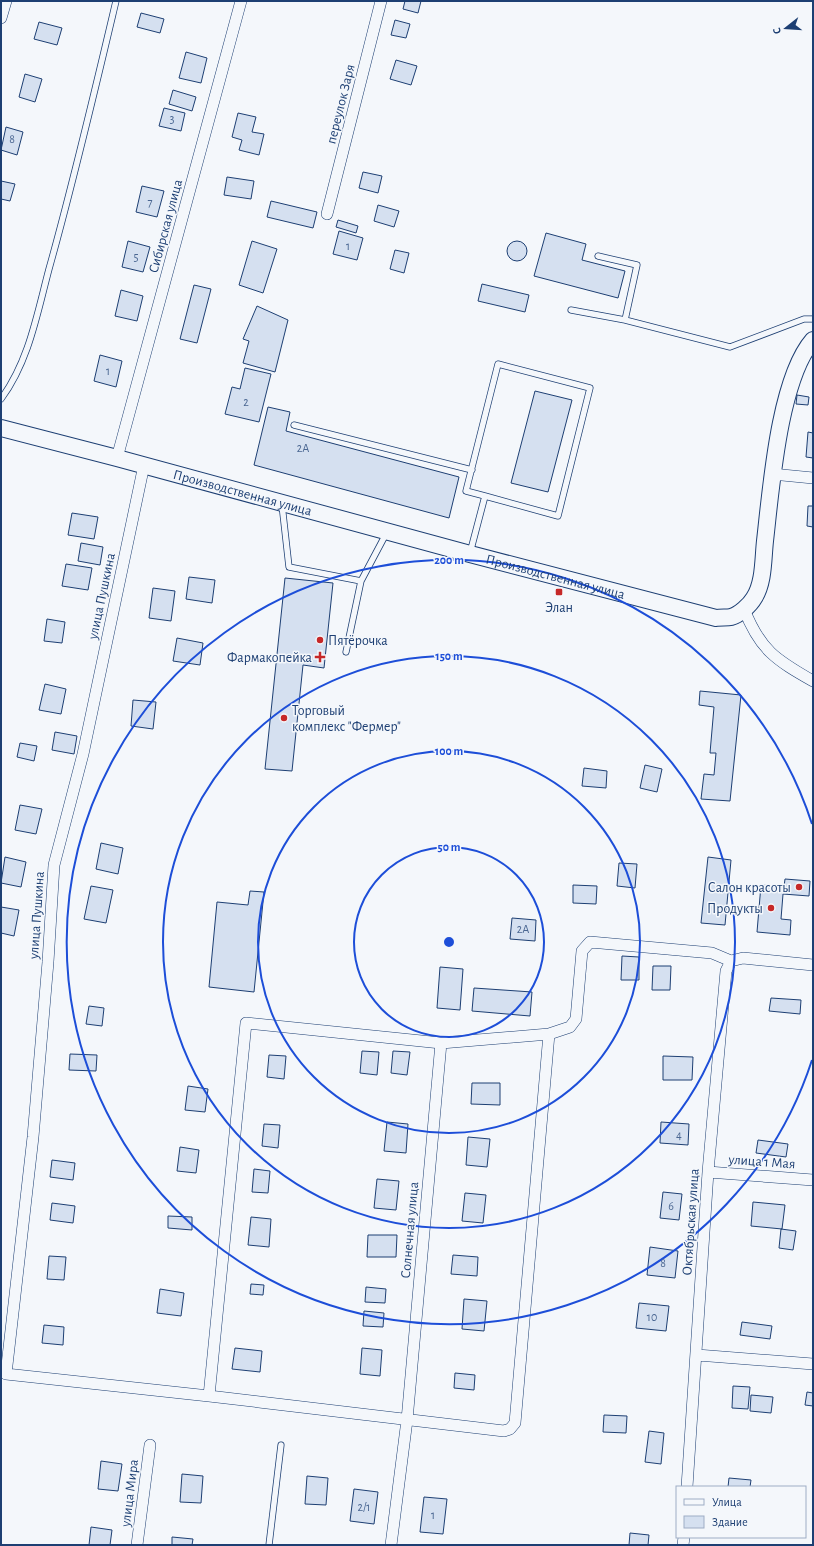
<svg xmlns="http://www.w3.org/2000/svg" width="814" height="1546" font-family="'Alegreya Sans',sans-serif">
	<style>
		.building { fill: #d5e0f0; stroke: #1d3f73 }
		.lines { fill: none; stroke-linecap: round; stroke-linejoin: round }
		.lane-casing { stroke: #1d3f73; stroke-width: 7 }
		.street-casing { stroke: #1d3f73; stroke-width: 12 }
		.secondary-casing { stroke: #1d3f73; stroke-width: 18 }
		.lane { stroke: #f4f7fb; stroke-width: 5.5 }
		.street { stroke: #f4f7fb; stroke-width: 11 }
		.secondary { stroke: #f4f7fb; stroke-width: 16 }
		.ring { fill: none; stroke: #1d4ed8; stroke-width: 2 }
		.poi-dot { fill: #c62828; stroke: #f4f7fb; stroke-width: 1.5 }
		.labels { text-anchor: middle; stroke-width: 3; stroke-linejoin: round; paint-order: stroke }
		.number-label { font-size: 12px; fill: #4b6792 }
		.street-label { font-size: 14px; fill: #1d3f73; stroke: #f4f7fb }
		.poi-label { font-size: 14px; fill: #1d3f73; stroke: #f4f7fb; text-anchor: end }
		.centre { fill: #1d4ed8; stroke: #f4f7fb; stroke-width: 2 }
		.ring-label { font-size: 12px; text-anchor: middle; font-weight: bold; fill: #1d4ed8; stroke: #f4f7fb; stroke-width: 3; stroke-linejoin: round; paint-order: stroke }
	</style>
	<rect width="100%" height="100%" fill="#f4f7fb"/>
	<!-- building -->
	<path class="building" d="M405 1H421L418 13 403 9Z
		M141 13 164 19 160 33 137 27Z
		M395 20 410 24 406 38 391 35Z
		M39 22 62 28 57 45 34 39Z
		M186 52 207 58 201 83 179 78Z
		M396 60 417 66 411 85 390 79Z
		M25 74 42 79 35 102 19 97Z
		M173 90 196 97 192 111 169 104Z
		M164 108 185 113 181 131 159 126Z
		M238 113 256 117 252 132 264 134 259 155 239 150 242 140 232 137Z
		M6 127 23 132 17 155 1 150Z
		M363 172 382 176 378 193 359 188Z
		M227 177 254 181 251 199 224 195Z
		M1 181 15 184 10 201 1 199Z
		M142 186 164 191 157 217 136 212Z
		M271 201 317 212 313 228 267 217Z
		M378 205 399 211 394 227 374 221Z
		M338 220 358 226 356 233 336 227Z
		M339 231 363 238 357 260 333 254Z
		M546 233 586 244 582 260 625 271 618 298 534 276Z
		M128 241 150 247 143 272 122 267Z
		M252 241 277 249 263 293 239 285Z
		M507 251a10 10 0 1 1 20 0a10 10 0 1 1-20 0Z
		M395 250 409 253 404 273 390 269Z
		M482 284 529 295 525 312 478 301Z
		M194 285 211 289 197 343 180 339Z
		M121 290 143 296 137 321 115 316Z
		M257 306 288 320 275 372 243 363 249 341 243 339Z
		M100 355 122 361 116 387 94 381Z
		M245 368 271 374 259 422 225 414 232 387 240 389Z
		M535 391 572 400 548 492 511 483Z
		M797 395 809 397 808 405 796 404Z
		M268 407 290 412 286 431 459 477 449 518 254 465Z
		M808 432 813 433V458L806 457Z
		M808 506H813V527L807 526Z
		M72 513 98 517 94 539 68 535Z
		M81 543 103 547 100 565 78 561Z
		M66 564 92 568 88 590 62 586Z
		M189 577 215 580 212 603 186 599Z
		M285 578 333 583 324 668 303 665 292 771 265 769Z
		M153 588 175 591 171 621 149 618Z
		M47 619 65 622 62 643 44 641Z
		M177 638 203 643 200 665 173 661Z
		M45 684 66 689 61 714 39 710Z
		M700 691 741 695 730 801 701 799 704 774 714 775 716 753H710L714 707 699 705Z
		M133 700 156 702 153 729 131 726Z
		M55 732 77 736 74 754 52 750Z
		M20 743 37 746 34 761 17 757Z
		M645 765 662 769 657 792 640 788Z
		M584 768 607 771 606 788 582 786Z
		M20 805 42 809 36 834 15 830Z
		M101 843 123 848 118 874 96 869Z
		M5 857 26 862 21 887 1 883Z
		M708 857 731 860 725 925 701 923Z
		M619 863 637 864 635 888 617 886Z
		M785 879 810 881 809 896 783 894 781 919 791 920 790 935 757 932 761 885 784 887Z
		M573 885 597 886 596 904 573 903Z
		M91 886 113 890 106 923 84 919Z
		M250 891 264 892 254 992 209 987 217 902 248 905Z
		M1 907 19 910 14 936 1 933Z
		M512 918 536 920 535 941 510 939Z
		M622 956 639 957V980H621Z
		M653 966H671L670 990H652Z
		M440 967 463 969 460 1010 437 1008Z
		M474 988 532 992 530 1016 472 1011Z
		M771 998 801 1000 800 1014 769 1011Z
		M89 1006 104 1008 102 1026 86 1024Z
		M362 1051 379 1052 377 1075 360 1073Z
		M393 1051 410 1052 407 1075 391 1073Z
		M70 1054 97 1055 96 1071 69 1070Z
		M269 1055 286 1056 284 1079 267 1077Z
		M663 1056 693 1057 692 1080H663Z
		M472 1083H500V1105L471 1104Z
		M188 1086 208 1089 205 1112 185 1110Z
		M387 1122 408 1124 406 1153 384 1151Z
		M661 1122 689 1124 688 1145 660 1143Z
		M264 1124 280 1125 278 1148 262 1146Z
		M468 1137 490 1139 487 1167 466 1165Z
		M758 1140 788 1144 786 1157 756 1153Z
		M180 1147 199 1150 196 1173 177 1171Z
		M52 1160 75 1163 73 1180 50 1177Z
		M254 1169 270 1171 268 1193 252 1192Z
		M377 1179 399 1181 396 1210 374 1208Z
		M663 1192 682 1194 679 1220 660 1218Z
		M465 1193 486 1195 483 1223 462 1221Z
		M753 1202 785 1205 782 1229 751 1226Z
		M52 1203 75 1206 73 1223 50 1220Z
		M168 1216 192 1217V1230L168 1228Z
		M251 1217 271 1219 269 1247 248 1245Z
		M781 1229 796 1231 793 1250 779 1248Z
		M368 1235H397L396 1257H367Z
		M650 1247 678 1251 675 1278 647 1275Z
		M453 1255 478 1257 477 1276 451 1274Z
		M49 1256 66 1257 64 1280 47 1279Z
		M251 1284 264 1285 263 1295 250 1294Z
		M366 1287 386 1289 385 1303 365 1302Z
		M160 1289 184 1293 181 1316 157 1313Z
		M464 1299 487 1301 484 1331 462 1329Z
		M639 1303 669 1306 666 1331 636 1328Z
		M364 1311 384 1313 383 1327 363 1326Z
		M742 1322 772 1326 770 1339 740 1335Z
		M44 1325 64 1327 63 1345 42 1343Z
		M235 1348 262 1351 260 1372 232 1369Z
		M362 1348 382 1350 380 1376 360 1374Z
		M455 1373 475 1375 474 1390 454 1388Z
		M733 1386 750 1387 748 1409 732 1408Z
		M807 1392 813 1393V1406L805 1405Z
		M751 1395 773 1397 771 1413 750 1411Z
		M604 1415 627 1416 626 1433 603 1432Z
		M649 1431 664 1433 661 1464 645 1462Z
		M101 1461 122 1464 118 1491 98 1489Z
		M182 1474 203 1476 201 1503 180 1502Z
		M307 1476 328 1478 326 1505 305 1504Z
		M729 1478 751 1480 750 1487H728Z
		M354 1489 378 1492 374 1524 350 1521Z
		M424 1497 447 1499 443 1534 420 1532Z
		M91 1527 112 1530 110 1545H89Z
		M630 1533 649 1535 648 1545H629Z
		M172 1537 193 1539 192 1545H172Z"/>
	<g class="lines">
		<defs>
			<path id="lane" d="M598 256 637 265 625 320
				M571 310 625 320 730 347 804 319H813
				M1 399C29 361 37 314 49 269 74 180 95 90 116 1
				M294 425 472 470
				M282 505 289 567 361 581
				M470 553 485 496 466 491 498 364 590 388 558 516 485 496
				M346 652 361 581 387 532
				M269 1545 281 1445"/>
			<path id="street" d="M1 18 6 1
				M327 214 381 1
				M117 458 241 1
				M144 465 83 754 54 865 48 962 33 1137 6 1374 209 1396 504 1431 510 1429 515 1423 549 1034
				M772 474 813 478
				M744 609C760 650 776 660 813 681
				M731 961 743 958 813 965
				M708 1172 813 1180
				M697 1355 813 1364
				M209 1396 246 1023 441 1043 549 1034 570 1027 576 1019 582 951 590 942 712 953 731 961
				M687 1487 708 1172 726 971 731 961
				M137 1545 150 1445
				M391 1545 407 1420 441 1043
				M683 1545 684 1537"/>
			<g id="secondary">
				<path id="s1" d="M1 428 117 458 470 554 716 618C721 617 727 618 731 617 739 615 750 605 754 598 764 583 763 559 765 541 771 489 779 379 813 340"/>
			</g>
		</defs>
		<!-- lane casing -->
		<use href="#lane" class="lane-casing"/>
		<!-- street casing -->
		<use href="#street" class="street-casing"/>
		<!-- secondary casing -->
		<use href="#secondary" class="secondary-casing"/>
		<!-- lane -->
		<use href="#lane" class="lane"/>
		<!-- street -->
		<use href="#street" class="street"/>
		<!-- secondary -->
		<use href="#secondary" class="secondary"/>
	</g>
	<!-- distance rings -->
	<g class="ring">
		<circle cx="449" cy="942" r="95"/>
		<circle cx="449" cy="942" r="191"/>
		<circle cx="449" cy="942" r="286"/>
		<path d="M812 1060A382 382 0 1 1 812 824"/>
	</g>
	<!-- markers -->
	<g class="poi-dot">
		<rect x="555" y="588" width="8" height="8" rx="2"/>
		<circle cx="320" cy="640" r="4"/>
		<path d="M318 651h4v4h4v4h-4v4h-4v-4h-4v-4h4z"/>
		<circle cx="284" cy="718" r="4"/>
		<circle cx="799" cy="887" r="4"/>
		<circle cx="771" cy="908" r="4"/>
	</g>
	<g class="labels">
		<!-- number labels -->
		<g class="number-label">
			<text x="172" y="123">3</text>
			<text x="12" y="143">8</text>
			<text x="150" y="206">7</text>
			<text x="348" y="250">1</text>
			<text x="136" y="261">5</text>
			<text x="108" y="375">1</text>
			<text x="246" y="406">2</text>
			<text x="303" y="452">2А</text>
			<text x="523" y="933">2А</text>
			<text x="679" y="1139">4</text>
			<text x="671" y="1210">6</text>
			<text x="663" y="1267">8</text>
			<text x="652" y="1321">10</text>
			<text x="364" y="1511">2/1</text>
			<text x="433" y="1519">1</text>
		</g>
		<!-- street labels -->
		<g class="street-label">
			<text transform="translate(340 104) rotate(-76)" y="5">переулок Заря</text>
			<text transform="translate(165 226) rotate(-75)" y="5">Сибирская улица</text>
			<text dy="5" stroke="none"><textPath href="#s1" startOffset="250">Производственная улица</textPath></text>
			<text dy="5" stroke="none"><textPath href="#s1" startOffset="574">Производственная улица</textPath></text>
			<text transform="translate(101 596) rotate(-78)" y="5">улица Пушкина</text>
			<text transform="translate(36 915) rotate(-86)" y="5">улица Пушкина</text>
			<text transform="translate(762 1161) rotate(4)" y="5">улица 1 Мая</text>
			<text transform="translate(690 1222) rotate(-86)" y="5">Октябрьская улица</text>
			<text transform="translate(409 1230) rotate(-85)" y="5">Солнечная улица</text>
			<text transform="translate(129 1493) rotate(-83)" y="5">улица Мира</text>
		</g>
		<!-- poi labels -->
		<g class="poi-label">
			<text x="559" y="612" text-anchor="middle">Элан</text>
			<text x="328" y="645" text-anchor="start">Пятёрочка</text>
			<text x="312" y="662">Фармакопейка</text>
			<text x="292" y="715" text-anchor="start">Торговый<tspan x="292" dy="16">комплекс "Фермер"</tspan></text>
			<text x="791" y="892">Салон красоты</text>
			<text x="763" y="913">Продукты</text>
		</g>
	</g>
	<circle cx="449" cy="942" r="6" class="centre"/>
	<g class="ring-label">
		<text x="449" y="564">200 m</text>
		<text x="449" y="660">150 m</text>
		<text x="449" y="755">100 m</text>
		<text x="449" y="851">50 m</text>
	</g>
	<!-- border -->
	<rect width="814" height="1546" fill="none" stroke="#1d3f73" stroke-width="4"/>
	<!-- legend -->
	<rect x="676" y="1486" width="130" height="52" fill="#f4f7fb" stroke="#9eadc5"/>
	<rect x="684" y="1499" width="20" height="6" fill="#f4f7fb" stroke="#9eadc5"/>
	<text x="712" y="1506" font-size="12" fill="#1d3f73">Улица</text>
	<rect x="684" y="1516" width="20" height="12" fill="#d5e0f0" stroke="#9eadc5"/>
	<text x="712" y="1526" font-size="12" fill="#1d3f73">Здание</text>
	<!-- north arrow -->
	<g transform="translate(786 28) rotate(253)" stroke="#f4f7fb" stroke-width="3" paint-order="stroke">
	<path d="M0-3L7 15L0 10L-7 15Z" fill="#1d3f73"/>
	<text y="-6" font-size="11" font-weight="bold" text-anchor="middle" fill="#1d3f73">С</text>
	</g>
</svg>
